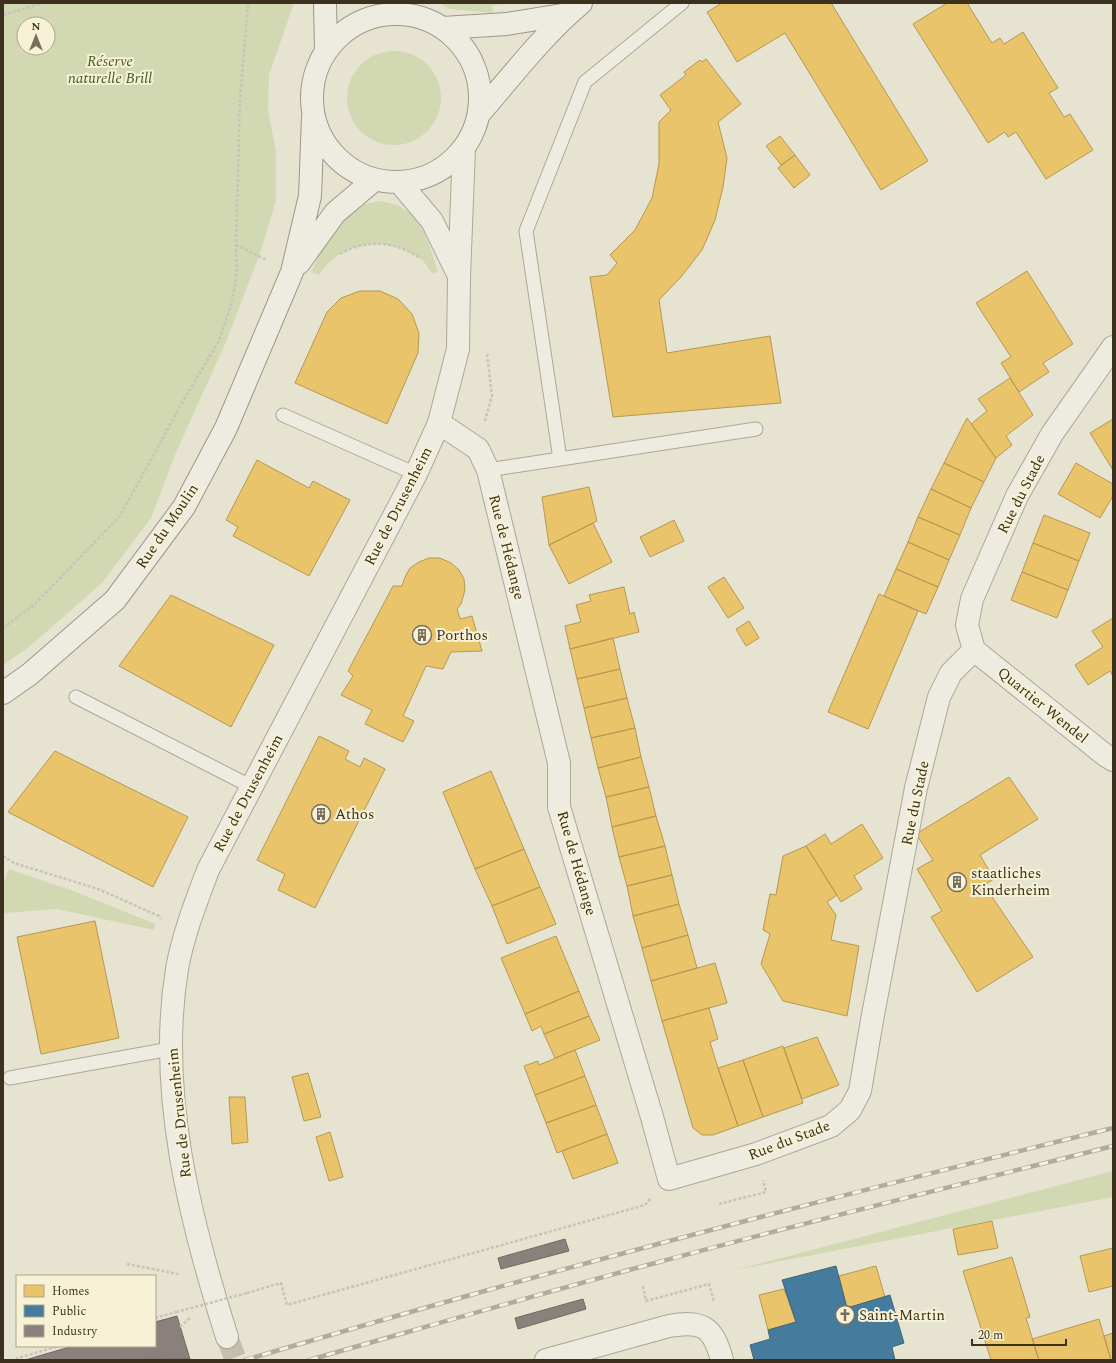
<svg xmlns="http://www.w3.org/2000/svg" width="1116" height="1363" font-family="Spectral,serif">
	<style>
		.green { fill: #d2d8b2; fill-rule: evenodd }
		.homes { fill: #e9c46a; stroke: #b59854 }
		.public { fill: #457b9d; stroke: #426577 }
		.industry { fill: #8a817c; stroke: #736960 }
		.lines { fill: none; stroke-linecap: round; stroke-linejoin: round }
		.tertiary-tunnel { stroke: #c4bfad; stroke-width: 22; stroke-dasharray: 22 11; stroke-linecap: butt }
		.service-casing { stroke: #aca798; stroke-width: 15 }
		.minor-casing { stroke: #aca798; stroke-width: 24 }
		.tertiary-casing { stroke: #aca798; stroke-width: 24 }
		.secondary-casing { stroke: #9c9788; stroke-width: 24 }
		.path { stroke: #c7c4b8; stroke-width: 2.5; stroke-dasharray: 3 2; stroke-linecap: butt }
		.service { stroke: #eeece1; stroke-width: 13 }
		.minor { stroke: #eeece1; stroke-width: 22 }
		.tertiary { stroke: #eeece1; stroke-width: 22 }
		.secondary { stroke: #eeece1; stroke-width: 22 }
		.rail-casing { stroke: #aeaba1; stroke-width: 4.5 }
		.rail { stroke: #f7f2d6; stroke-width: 3; stroke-dasharray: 9; stroke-linecap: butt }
		.path-bridge { stroke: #c7c4b8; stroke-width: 2.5; stroke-dasharray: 3 2; stroke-linecap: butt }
		.labels { text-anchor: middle; stroke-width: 4; stroke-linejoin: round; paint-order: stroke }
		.park-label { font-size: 15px; font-style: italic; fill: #455a25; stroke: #f7f2d6 }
		.street-label { font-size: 15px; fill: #3c311f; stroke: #f7f2d6 }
		.poi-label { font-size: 15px; fill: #3c311f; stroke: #f7f2d6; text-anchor: start }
	</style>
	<rect width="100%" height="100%" fill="#e6e3d0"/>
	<!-- green -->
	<path class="green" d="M3 3H294L269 75 268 110 276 152V201L259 256 225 344 174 457 151 518 102 583 29 647 3 665ZM24 24H48V48H24Z
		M439 3H503V4L492 5 493 13 450 9Z
		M347 98a47 47 0 1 1 94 0a47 47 0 1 1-94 0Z
		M380 201C389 203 397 204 404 209 425 222 431 251 438 272L432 273C429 269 426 264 423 261 397 238 356 238 331 261 326 265 322 270 319 275L311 272 329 235 351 210 365 204Z
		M9 869 76 892 155 924 154 930 57 909 3 913V884Z
		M1113 1171V1197L735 1270Z"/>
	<!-- homes -->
	<path class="homes" d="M722 3H831L928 161 881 190 785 33 737 62 707 12Z
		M947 3H967L992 43 1000 38 1004 44 1023 32 1058 88 1049 93 1064 117 1070 114 1093 150 1046 179 1016 132 1008 137 1005 132 988 143 913 24Z
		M706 59 741 104 718 122 727 158 723 187 715 220 702 250 681 277 659 300 667 353 770 336 781 403 613 417 590 277 607 275 617 263 610 255 635 230 652 198 659 164V122L671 110 660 95 686 75 684 72 700 60 702 62Z
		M780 136 795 155 781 165 766 146Z
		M795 155 810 175 794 188 778 168Z
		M1027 271 1073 344 1043 363 1049 372 1019 392 1001 363 1011 357 976 303Z
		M360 291H380L398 299 412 314 419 333 418 353 387 424 295 383 327 312 341 298Z
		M1010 378 1033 415 1006 436 1012 445 996 458 971 424 987 411 978 399Z
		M967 418 996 458 984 482 944 463Z
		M1113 419V470L1090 433Z
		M257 460 309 488 313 481 350 500 309 576 233 536 238 527 226 520Z
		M944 463 984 482 971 508 931 489Z
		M1076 463 1113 484V496L1100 518 1058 494Z
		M589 487 597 521 549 545 542 497Z
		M931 489 971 508 960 535 918 517Z
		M1044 515 1090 533 1079 561 1033 543Z
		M918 517 960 535 949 560 908 542Z
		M674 520 684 541 650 557 640 537Z
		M593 523 612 562 569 584 549 545Z
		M908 542 949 560 938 587 896 569Z
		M1033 543 1079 561 1068 590 1022 572Z
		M429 558H440L451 563 459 570 464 579 465 590 461 604 457 609 460 619 472 616 482 651 451 652 443 669 426 666 403 716 414 721 403 742 365 724 372 710 341 695 353 676 348 671 393 586H402L405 577 410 568 419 562Z
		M896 569 938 587 926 614 884 596Z
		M1022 572 1068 590 1057 618 1011 600Z
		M724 577 744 608 728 618 708 587Z
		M624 587 630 614 634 612 639 632 570 649 565 626 581 622 576 605 591 601 589 595Z
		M879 594 918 611 868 729 828 712Z
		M171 595 274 645 231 727 119 666Z
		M1113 618V676L1110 671 1088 685 1075 665 1103 647 1092 631Z
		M749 621 759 638 746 646 736 629Z
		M613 638 620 669 577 679 570 649Z
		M620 669 627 698 584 708 577 679Z
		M627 698 635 728 591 738 584 708Z
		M635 728 641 757 598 768 591 738Z
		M319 736 349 751 345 759 360 767 364 758 385 769 315 908 278 890 285 874 257 860Z
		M55 751 188 817 153 887 8 812Z
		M641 757 649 787 606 797 598 768Z
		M491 771 524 849 475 869 443 792Z
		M1009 777 1038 819 980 855 994 879 984 885 1033 957 977 992 931 917 942 911 917 869 933 860 916 834Z
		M649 787 656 816 612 827 606 797Z
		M656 816 665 846 619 857 612 827Z
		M862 824 883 858 854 876 862 889 841 902 806 846 825 834 831 844Z
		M665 846 672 875 627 886 619 857Z
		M806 846 837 895 827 902 836 915 831 940 859 946 847 1016 783 1001 761 964 770 934 763 930 770 894 776 895 783 856Z
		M524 849 540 887 492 906 475 869Z
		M672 875 679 904 633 916 627 886Z
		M540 887 556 924 507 944 492 906Z
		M679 904 688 935 642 948 633 916Z
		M95 921 119 1038 41 1054 17 937Z
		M688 935 697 968 651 981 642 948Z
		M556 936 579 991 525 1014 501 958Z
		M715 963 727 1003 662 1021 651 981Z
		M579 991 589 1016 544 1034 541 1026 532 1031 525 1014Z
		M709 1008 718 1039 710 1042 718 1068 738 1126 713 1135H702L693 1128 662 1021Z
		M589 1016 600 1040 555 1058 544 1034Z
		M817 1037 839 1085 802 1099 784 1048Z
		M783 1046 803 1103 763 1117 743 1060Z
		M575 1050 585 1076 535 1095 524 1066 538 1061 539 1065Z
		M743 1060 763 1117 738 1126 718 1068Z
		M308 1073 321 1117 304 1121 292 1077Z
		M585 1076 596 1105 546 1123 535 1095Z
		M229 1097H245L248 1142 232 1144Z
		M596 1105 607 1134 557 1153 546 1123Z
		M330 1132 343 1177 329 1181 316 1137Z
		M607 1134 618 1163 573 1179 562 1151Z
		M992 1221 998 1248 958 1255 953 1229Z
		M1113 1248V1286L1089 1292 1080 1256Z
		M1012 1257 1030 1317 1026 1318 1039 1360H991L963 1271Z
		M876 1266 885 1297 847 1308 839 1276Z
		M784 1289 796 1322 768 1330 759 1295Z
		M1099 1319 1111 1360H1039L1032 1339Z
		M1113 1333V1360H1111L1104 1336Z"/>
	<!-- public -->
	<path class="public" d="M836 1266 847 1308 890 1295 904 1343 892 1347 895 1360H754L750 1345 770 1339 768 1330 796 1322 782 1280Z"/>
	<!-- industry -->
	<path class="industry" d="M565 1239 569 1251 501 1269 498 1258Z
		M583 1299 586 1309 518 1329 515 1318Z
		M177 1316 190 1359 25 1360 73 1346H155V1322Z"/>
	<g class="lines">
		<!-- tertiary-tunnel -->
		<path class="tertiary-tunnel" d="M227 1337 236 1360"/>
		<defs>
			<path id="service" d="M283 415 416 474
				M560 459 756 429
				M488 470 560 459 526 231 585 82 682 3
				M76 697 252 787
				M10 1078 170 1049"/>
			<path id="minor" d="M439 423 478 449 488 470 559 763V807L652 1117 669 1179 756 1154 831 1126 850 1110 860 1091 872 1020 916 788 939 697 951 673 974 650
				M974 650 967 625 972 599 1017 496 1052 434 1113 347
				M974 650 1105 755 1113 760
				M546 1360 669 1326C703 1320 713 1327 722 1360"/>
			<path id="tertiary" d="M400 183 432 221 458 274
				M227 1337C190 1220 157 1091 177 969 183 935 196 902 208 870L416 474 439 423 458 349 459 277 464 148"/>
			<path id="secondary" d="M325 3 326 49
				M312 98a84 84 0 1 1 168 0a84 84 0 1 1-168 0Z
				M443 28 507 24 568 14
				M479 114C511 77 544 34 581 3
				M299 263 335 213 374 180
				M3 693 30 674 115 600 184 507 226 428 292 272 310 196 313 117"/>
		</defs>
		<!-- service casing -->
		<use href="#service" class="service-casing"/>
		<!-- minor casing -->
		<use href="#minor" class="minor-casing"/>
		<!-- tertiary casing -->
		<use href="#tertiary" class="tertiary-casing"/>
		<!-- secondary casing -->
		<use href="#secondary" class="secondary-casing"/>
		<!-- path -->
		<path class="path" d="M3 15 43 3
			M236 245 267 260
			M340 254C366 239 394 241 418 257
			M485 421 492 396 487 353
			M3 628 34 605 120 516 183 401 219 341 232 302 237 273 236 245 240 99 248 3
			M3 856 14 863 98 889 159 916 161 919
			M719 1204 766 1192 763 1180
			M127 1264 178 1274
			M643 1286 646 1301 709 1284 714 1302
			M247 1293 281 1283 287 1305 645 1205 651 1198
			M155 1318 176 1312
			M180 1327 190 1318 191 1319
			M16 1360 18 1358 59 1346"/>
		<!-- service -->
		<use href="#service" class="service"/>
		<!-- minor -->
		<use href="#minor" class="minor"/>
		<!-- tertiary -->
		<use href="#tertiary" class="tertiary"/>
		<!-- secondary -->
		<use href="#secondary" class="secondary"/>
		<defs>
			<path id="rail" d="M245 1360C327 1336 409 1312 492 1289 698 1232 905 1179 1113 1128
				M309 1360C426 1327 542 1293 659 1262 810 1221 962 1184 1113 1146"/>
		</defs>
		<!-- rail casing -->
		<use href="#rail" class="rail-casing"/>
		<!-- rail -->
		<use href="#rail" class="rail"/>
		<!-- path-bridge -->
		<path class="path-bridge" d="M176 1312 247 1293"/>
	</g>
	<!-- icons -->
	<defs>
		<symbol id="building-ring" viewBox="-11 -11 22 22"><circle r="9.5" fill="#f7f2d6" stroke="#786f5d" stroke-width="1.5"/><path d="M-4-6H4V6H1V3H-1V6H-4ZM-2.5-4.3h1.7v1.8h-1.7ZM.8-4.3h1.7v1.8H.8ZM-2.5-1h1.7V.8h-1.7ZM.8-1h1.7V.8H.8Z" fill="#786f5d"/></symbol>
		<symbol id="church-ring" viewBox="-11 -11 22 22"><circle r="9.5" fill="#f7f2d6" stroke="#786f5d" stroke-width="1.5"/><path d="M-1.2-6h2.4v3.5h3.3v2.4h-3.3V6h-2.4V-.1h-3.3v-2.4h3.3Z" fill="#786f5d"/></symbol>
	</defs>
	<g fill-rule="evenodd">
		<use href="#building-ring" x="411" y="624" width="22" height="22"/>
		<use href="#building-ring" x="310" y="803" width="22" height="22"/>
		<use href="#building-ring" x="946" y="871" width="22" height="22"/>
		<use href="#church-ring" x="834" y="1304" width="22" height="22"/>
	</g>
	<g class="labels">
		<!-- park labels -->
		<g class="park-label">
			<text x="110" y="66">Réserve<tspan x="110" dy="17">naturelle Brill</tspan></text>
		</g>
		<!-- street labels -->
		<g class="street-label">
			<text transform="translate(1021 494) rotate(-63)" y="5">Rue du Stade</text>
			<text transform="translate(398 506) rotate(-63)" y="5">Rue de Drusenheim</text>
			<text transform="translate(167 526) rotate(-56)" y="5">Rue du Moulin</text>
			<text transform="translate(507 547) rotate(76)" y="5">Rue de Hédange</text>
			<text transform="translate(1043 705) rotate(39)" y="5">Quartier Wendel</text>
			<text transform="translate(248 793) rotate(-62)" y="5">Rue de Drusenheim</text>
			<text transform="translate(915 803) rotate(-78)" y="5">Rue du Stade</text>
			<text transform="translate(577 863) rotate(74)" y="5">Rue de Hédange</text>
			<text transform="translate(179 1113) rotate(-96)" y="5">Rue de Drusenheim</text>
			<text transform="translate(789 1140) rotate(-21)" y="5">Rue du Stade</text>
		</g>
		<!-- poi labels -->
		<g class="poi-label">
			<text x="436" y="640">Porthos</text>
			<text x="335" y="819">Athos</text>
			<text x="971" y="878">staatliches<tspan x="971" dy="17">Kinderheim</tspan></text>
			<text x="859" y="1320">Saint-Martin</text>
		</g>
	</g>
	<!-- border -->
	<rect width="1116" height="1363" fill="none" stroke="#3c311f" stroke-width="8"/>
	<!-- legend -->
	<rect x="16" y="1275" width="140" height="72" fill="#f7f2d6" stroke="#aca58d"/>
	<rect x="24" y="1285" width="20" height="12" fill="#e9c46a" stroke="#aca58d"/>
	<text x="52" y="1295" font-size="12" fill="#3c311f">Homes</text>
	<rect x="24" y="1305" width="20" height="12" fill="#457b9d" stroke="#aca58d"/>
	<text x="52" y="1315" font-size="12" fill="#3c311f">Public</text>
	<rect x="24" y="1325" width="20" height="12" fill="#8a817c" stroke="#aca58d"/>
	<text x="52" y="1335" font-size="12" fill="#3c311f">Industry</text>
	<!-- north arrow -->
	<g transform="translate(36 36)"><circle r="19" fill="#f7f2d6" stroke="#aca58d"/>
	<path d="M0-3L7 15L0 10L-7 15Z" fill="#786f5d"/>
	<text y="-6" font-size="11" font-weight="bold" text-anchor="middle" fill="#3c311f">N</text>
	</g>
	<!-- scale -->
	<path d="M972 1339v6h94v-6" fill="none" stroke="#3c311f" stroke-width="2"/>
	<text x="978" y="1339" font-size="12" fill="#3c311f" stroke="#f7f2d6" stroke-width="3" paint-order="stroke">20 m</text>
</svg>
